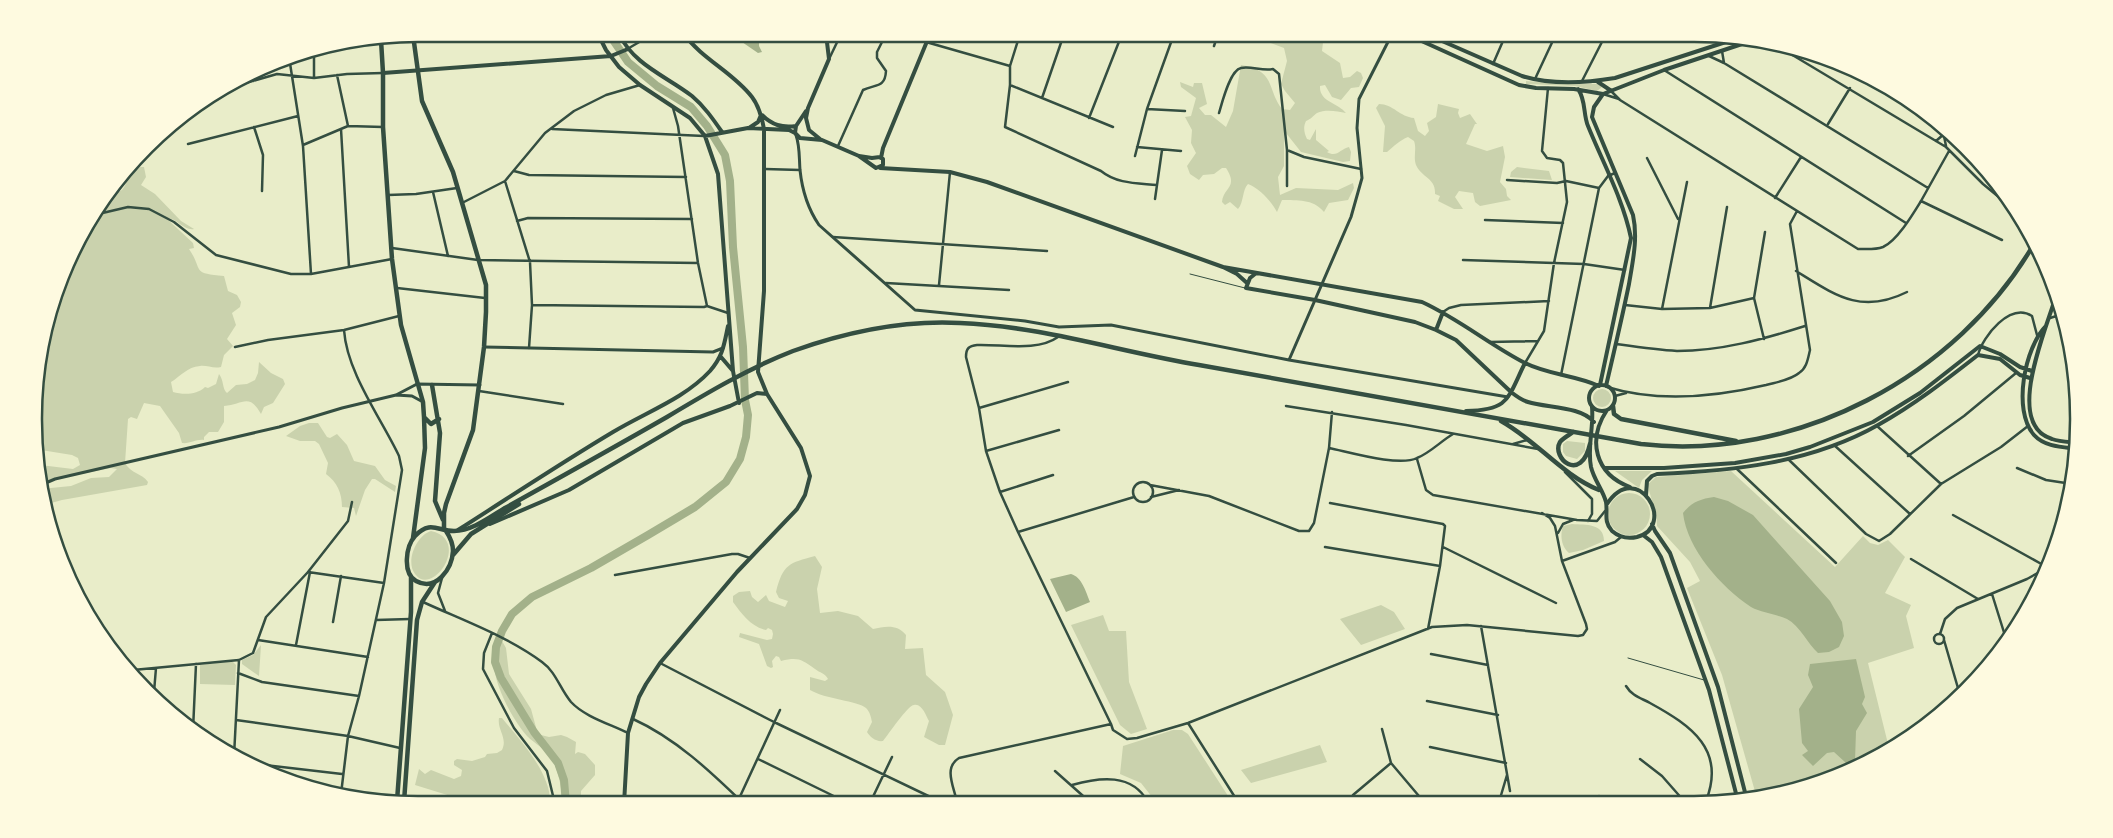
<svg xmlns="http://www.w3.org/2000/svg" width="2113" height="838" font-family="Commissioner,sans-serif">
	<style>
		.green { fill: #cad2ad }
		.water { fill: #a3b18a }
		.lines { fill: none; stroke-linecap: round; stroke-linejoin: round }
		.river { stroke: #a3b18a; stroke-width: 8 }
		.service { stroke: #344e41; stroke-width: 1 }
		.minor { stroke: #344e41; stroke-width: 2.5 }
		.tertiary { stroke: #344e41; stroke-width: 3 }
		.secondary { stroke: #344e41; stroke-width: 4 }
		.primary { stroke: #344e41; stroke-width: 4.5 }
		.rim { fill: none; stroke: #344e41; stroke-width: 2.5 }
	</style>
	<rect width="100%" height="100%" fill="#e9edc9"/>
	<!-- green -->
	<path class="green" d="M1246 34H1324L1322 51 1340 63 1343 78 1350 77 1357 71 1361 73 1363 78 1359 87 1351 88 1341 100 1332 97 1325 85 1320 86C1319 102 1339 103 1346 113 1337 111 1325 109 1317 113 1313 116 1311 119 1306 121 1303 127 1304 133 1307 139L1310 140 1316 129V140L1329 151 1327 152C1337 158 1340 149 1349 147L1351 152 1350 161 1343 162 1301 152 1286 133 1284 136V166L1278 177 1280 195 1296 188 1338 190 1353 183 1354 188 1348 200 1329 203 1324 212C1312 198 1298 201 1282 200L1277 212C1271 201 1260 189 1248 184 1242 190 1244 202 1238 209L1230 202 1225 205 1222 202C1223 187 1239 188 1226 168H1222L1214 174 1203 175 1199 180 1190 174 1187 166 1196 153 1191 143 1192 130 1185 117 1191 116 1196 98 1181 87 1180 82 1193 87 1194 83H1202L1207 104 1199 108 1205 115H1211L1226 127 1233 111 1241 65C1276 70 1267 90 1282 109L1290 110 1295 103 1285 91 1281 84 1287 61 1284 48Z
		M1526 81 1550 83 1598 84 1602 87 1597 91 1575 86 1526 84Z
		M1379 104C1393 104 1400 117 1414 118L1418 131 1425 136 1429 131 1427 123 1436 117 1438 104 1459 109 1458 113 1460 118 1470 114 1477 124H1475L1466 144 1487 151 1503 146 1505 157 1500 182 1506 189 1507 196 1511 200 1480 206 1475 202 1473 193 1459 191 1455 197 1463 209H1454L1438 201 1440 196 1435 194C1436 178 1422 178 1416 165 1413 157 1417 149 1414 141L1408 137C1400 140 1393 147 1387 152H1383L1385 126 1376 108Z
		M141 167H144L146 177 141 185 155 194 181 221 194 229C184 231 176 217 166 218L193 243 194 248 189 249C204 271 190 273 224 276L228 291 237 295 241 302 240 307 232 313 236 325 227 339 233 346 224 355 221 367C213 369 207 365 200 366 187 367 181 376 171 382L173 392C183 395 197 395 205 387L208 388 216 384 219 374C224 380 222 389 227 393L236 385 247 384 255 380 258 373 259 362 271 373 283 379 285 384 273 403 264 407 261 414C249 392 242 405 224 406V422L218 432H209L204 437V440C196 439 190 444 182 443L179 433 160 406 144 403 137 419 131 417 128 419 125 463C131 474 142 473 148 482L147 485 62 500 44 505 41 489 71 486 91 478 109 477 117 469 111 468 41 482 40 465 73 469 80 465 78 458 72 455 41 450 43 434 39 427 37 368 54 295 85 227 113 193C132 192 121 172 141 167Z
		M1517 167 1549 171 1552 180 1510 177 1511 172Z
		M1593 398a9 9 0 1 1 18 0a9 9 0 1 1-18 0Z
		M309 423H318L327 437 330 438 337 434 347 445 354 461 375 466 385 480 396 486 395 492 375 479H372L365 490 356 516 354 508 342 507C342 493 337 482 326 474L328 463 319 444 315 441H300L286 436 300 426Z
		M1567 441 1585 443V451L1577 459 1566 456 1563 452V444Z
		M1615 471H1652L1642 480 1639 488Z
		M1731 471 1835 567 1863 536 1870 543 1878 545 1888 540 1905 557 1885 593 1911 605 1906 616 1914 648 1868 663 1889 748 1864 765 1773 792 1756 795 1722 675 1687 588 1700 581 1690 562 1657 526C1657 508 1650 500 1648 484L1656 477Z
		M1608 514a21 21 0 1 1 42 0a21 21 0 1 1-42 0Z
		M1572 524C1586 525 1604 523 1604 541L1583 550 1569 553C1561 546 1560 535 1563 526Z
		M431 531C472 540 432 598 415 574 405 561 417 535 431 531Z
		M815 556 822 567 817 589 820 613 838 611 858 616 873 629C885 626 898 624 906 635L905 649 923 648 926 675 945 692 953 715 945 745H939L924 737 929 721C926 716 922 703 914 705 908 705 888 735 883 741 876 742 870 737 867 732L872 722C871 717 870 712 866 708 858 701 825 699 810 690V677L825 681 828 679C825 673 820 673 815 669 801 659 798 657 781 661L779 657 776 656 772 661 773 667 771 668 767 666 759 644 739 637 740 633 767 640 772 639 773 634 772 630 768 628 766 630C751 627 741 613 733 602V596L739 592 750 591 752 597 758 602 766 595 769 601 785 607 788 601 779 598 776 592C783 564 789 563 815 556Z
		M1381 605 1394 612 1405 629 1361 645 1340 619Z
		M1103 615 1109 631H1126L1129 682 1147 729 1131 734 1120 725 1071 625Z
		M502 641 506 648 509 674 531 709 537 731 541 735 549 737 561 735 567 737 576 742 575 754 578 752 585 754 595 765V775L581 791V804H562C563 792 558 769 552 759 546 749 535 744 527 736 511 718 479 662 502 641Z
		M261 645 259 676 242 664V660L253 655Z
		M232 661 236 665 235 685 200 684V665Z
		M499 718H502C520 740 552 774 550 804H455L457 798 415 785 419 769 425 774 431 770 454 779 461 776 462 770 454 765V761L457 759 472 761 485 757 487 754 497 753 502 750C508 738 497 730 499 718Z
		M1173 730H1182L1188 734 1232 802H1156L1141 783 1120 774 1123 746Z
		M1320 745 1327 762 1251 783 1241 770Z"/>
	<!-- water -->
	<path class="water" d="M746 34H751L759 43V46L762 52 758 53 742 42V36Z
		M1714 497 1728 501 1753 515 1830 601 1842 622 1844 636 1839 647 1829 652 1818 653C1808 644 1800 626 1787 619 1776 614 1762 613 1751 607 1721 587 1687 549 1683 513 1692 502 1700 499 1714 497Z
		M1071 574C1082 577 1086 592 1090 602L1066 612 1050 579Z
		M1856 659 1865 697 1862 704 1867 713 1856 731 1855 761 1846 763 1834 752 1827 753 1813 766 1802 755 1808 751 1802 743 1799 709 1813 687 1808 675 1810 664Z"/>
	<g class="lines">
		<!-- river -->
		<path class="river" d="M566 804 564 780 558 763 534 732 501 678 495 662 496 647 502 631 512 614 532 597 591 568 648 535 695 507 726 482 740 459 746 437 748 415 745 400 743 347 733 247 730 181 725 155 707 126 691 107 657 86 628 62 609 34"/>
		<!-- service -->
		<path class="service" d="M1190 274 1245 288
			M1628 658 1704 680"/>
		<!-- minor -->
		<path class="minor" d="M905 34 926 42 1010 66
			M1020 34 1010 66V85L1005 127 1101 171C1117 184 1137 183 1157 185
			M1604 40 1621 34
			M1774 44 1946 147 1983 184 2006 203 2013 207
			M1214 46 1218 34
			M629 48 653 34
			M314 51V78
			M1722 51 1724 63
			M1709 56 1724 63 1928 188
			M289 57 303 146 311 274
			M830 57 841 34
			M1493 64 1506 34
			M1664 70 1906 223
			M251 74 253 81
			M337 75 348 126
			M1535 79 1556 34
			M1582 81 1606 34
			M1010 85 1113 127
			M218 91 277 74 314 78 347 74 383 73
			M1612 92 1620 100 1858 249C1866 249 1875 250 1883 247 1897 241 1913 214 1921 201L2002 240
			M1603 94 1619 99
			M1042 98 1064 34
			M673 108 678 126 698 263 707 306
			M1147 109 1185 111
			M1219 113C1222 103 1230 70 1241 68 1251 66 1262 71 1273 69L1279 74 1287 150V186
			M1089 118 1122 34
			M1828 124 1850 88
			M1942 126 1946 146
			M254 127 263 155 262 191
			M341 129 349 267
			M552 129 704 136
			M1936 141 1944 134
			M188 144 298 116
			M303 145 348 126 383 127
			M838 146 863 90C876 84 885 88 886 71L877 58V52L886 34
			M1137 147 1181 151
			M1287 150 1304 157 1361 169
			M1135 156 1147 109 1174 34
			M1647 158 1678 219
			M765 169 800 170
			M514 171 529 175 686 177
			M1507 180 1557 183 1566 181 1599 188
			M505 181 530 262 532 305 529 348
			M433 192 448 256
			M388 195 416 194 457 188
			M1775 198 1801 157
			M1155 199 1162 150
			M1921 201 1949 151
			M462 203 505 181 545 133 574 111 606 95 640 85
			M94 215 128 207 149 209 174 222 216 255 291 274H311L392 259
			M1485 220 1563 223
			M517 221 528 218 692 219
			M833 237 1047 251
			M392 248 478 260 698 263
			M1463 260 1584 264 1625 270
			M1796 271C1835 295 1861 315 1907 292
			M886 283 1009 290
			M939 285 950 172
			M397 288 485 298
			M532 305 704 307 707 306 728 313
			M1625 305 1662 309 1710 308 1754 298
			M1710 308 1727 207
			M1662 309 1687 182
			M1443 312 1449 308 1461 305 1549 301
			M2050 318 2063 314
			M1058 337C1037 352 1002 344 977 345 969 346 966 348 966 357L979 408 986 451 1000 492 1018 532 1111 724
			M1764 339 1754 298 1765 232
			M1490 342 1538 341
			M1616 344C1637 347 1657 350 1677 351 1721 351 1764 339 1805 326
			M235 347 268 340 344 330 399 316
			M1978 355C1983 336 2010 302 2032 316L2037 335
			M1525 363 1544 331 1554 263 1567 202 1563 163 1560 160 1547 158 1542 151 1548 88
			M1561 375 1599 188 1608 176 1615 173
			M1607 387C1659 403 1715 397 1766 385 1777 382 1791 380 1799 373 1807 368 1808 358 1810 350L1790 224 1797 211
			M479 391 563 404
			M1615 396 1626 393
			M1286 406 1406 425 1538 449
			M979 408 1068 382
			M1877 426 1941 484
			M1513 444 1527 440
			M1834 445 1910 514
			M1329 448C1349 452 1399 467 1417 458 1430 453 1441 441 1453 434
			M986 451 1059 430
			M1908 456 1964 416 2016 373
			M1417 459 1426 490 1433 495 1577 520 1597 521 1605 511
			M1788 459 1866 534 1879 541 1890 534 1941 484 2001 447 2028 426
			M2017 468 2046 480 2072 484
			M1737 469 1836 563
			M1565 472 1592 499V514L1588 521
			M1133 492a10 10 0 1 1 20 0a10 10 0 1 1-20 0Z
			M1150 485 1209 496 1299 531H1309L1314 523 1329 448 1332 412
			M1000 492 1053 475
			M1151 497 1179 490
			M1330 503 1443 524 1445 526 1440 566 1428 629
			M1953 515 2045 566
			M1018 532 1134 497
			M1558 533 1563 524 1573 520
			M1325 547 1440 566
			M1443 547 1556 603
			M1911 559 1978 599
			M1562 561 1615 542 1621 537
			M308 572 384 583
			M615 575 732 554H738L750 558
			M442 578 438 593 445 611
			M1992 594 2007 642
			M423 602C462 620 507 636 542 662 556 672 560 689 571 702 585 717 610 724 628 733
			M376 620 410 619
			M333 622 341 576
			M1481 626 1510 791
			M492 633 484 653 483 669 514 728 547 771 555 804
			M1934 639a5 5 0 1 1 10 0a5 5 0 1 1-10 0Z
			M1940 634 1945 619 1957 608 2027 579 2043 570
			M258 640 368 657
			M1944 640 1960 695
			M296 645 310 572
			M1431 654 1488 665
			M660 663 774 722 943 803
			M133 670 239 660 253 653 266 617 308 572 348 521 352 502
			M238 673 262 682 359 696
			M1626 686C1632 696 1641 698 1650 703 1692 726 1726 750 1706 801
			M154 692 156 668
			M1427 701 1498 715
			M633 719C675 738 710 771 743 803
			M236 720 348 736 400 748
			M1188 723 1238 802
			M1382 729 1391 763 1424 802
			M193 730 196 664
			M1430 747 1506 763
			M234 756 239 660
			M758 759 848 803
			M1640 759 1662 776 1684 801
			M247 763 342 774
			M1055 771 1091 803
			M1072 785C1100 777 1132 773 1148 802
			M341 794 348 736 359 696 384 583 402 470 399 456C381 418 347 373 344 330
			M1590 801 1599 796 1608 801
			M1359 802 1353 795 1391 763
			M1499 802 1507 775
			M737 803 780 710
			M870 803 892 757
			M955 803 956 798C953 785 944 767 959 758L1111 724 1113 730 1127 739 1137 738 1188 723 1432 627 1467 625 1578 636 1583 635 1587 629 1586 624 1562 561 1555 526 1550 518 1542 513"/>
		<!-- tertiary -->
		<path class="tertiary" d="M796 135C800 147 799 157 800 170 802 189 808 209 819 225L915 310 1025 321 1059 327 1111 325 1289 360 1508 397
			M484 347 713 352 723 348
			M1289 360 1351 217 1362 178 1357 128 1359 99 1392 34
			M396 395 412 396 423 402
			M41 485 55 479 279 427 342 408 396 395 417 384 480 385"/>
		<!-- secondary -->
		<path class="secondary" d="M598 34 606 50 619 67 640 85 690 118 705 136 718 174 733 371 739 403
			M619 34C634 65 666 76 692 96 704 106 713 119 722 132
			M1406 34 1519 85 1536 88 1574 89 1603 94 1664 70 1751 41
			M1426 34 1522 76C1551 85 1585 83 1615 78L1735 39
			M383 73 611 56 628 49
			M1598 82 1610 90
			M1578 89C1586 100 1583 114 1588 126 1603 163 1623 199 1631 238L1600 385
			M1603 94 1594 107 1592 117 1633 215C1638 238 1633 260 1629 284 1622 318 1614 352 1606 386
			M762 115C772 125 782 128 796 126L806 111
			M796 126 795 133 800 138 822 140 859 156 876 168 883 165V159L880 157 872 158 859 156
			M749 128 758 122 761 115
			M705 136 748 128 789 130 795 133
			M820 139 809 130 806 118 808 108 829 59 826 34
			M881 158 883 148 930 34
			M880 168 950 172 987 182 1223 267 1237 274 1247 283
			M1223 267 1422 302C1459 319 1490 345 1525 363 1549 375 1575 375 1599 386
			M1255 274 1250 278 1246 288 1315 300 1415 322 1436 330 1456 340 1511 392C1516 396 1521 400 1528 402 1547 408 1581 406 1594 422
			M2057 292C2049 324 2002 424 2052 439 2060 442 2070 442 2078 443
			M2046 326C2025 347 2012 410 2034 435 2045 447 2062 447 2078 449
			M1436 330 1443 312
			M721 357 733 371
			M1589 398a13 13 0 1 1 26 0a13 13 0 1 1-26 0Z
			M1592 407C1594 427 1587 447 1591 467 1594 480 1603 490 1606 502 1608 513 1603 521 1612 531 1619 537 1628 539 1637 537 1678 526 1637 458 1607 504
			M1607 410C1587 440 1595 474 1630 487
			M1466 411C1510 410 1507 399 1525 363
			M1605 468H1664L1735 463 1786 454 1810 447 1873 422 1920 393 1980 346 2000 354 2020 367 2032 371
			M1646 495 1647 481 1652 476 1657 474C1733 471 1811 463 1878 425 1914 405 1946 380 1978 355L2000 359 2020 375 2030 378
			M490 524 569 490 683 423 730 406 757 393 767 394
			M1652 524 1655 531 1670 553 1718 687 1747 800
			M458 530C510 497 561 463 613 432 646 412 684 399 710 371 723 356 724 345 728 326
			M1643 535 1652 542 1661 557 1709 690 1738 801
			M624 804 628 733 639 697 646 684 660 663 737 572 797 509 805 495 810 476 801 448 767 394 758 372 764 291V129C762 118 759 106 752 97 734 73 702 59 684 34"/>
		<!-- primary -->
		<path class="primary" d="M413 35 422 101 453 172 486 285V312L484 347 473 430 446 504 444 513V529
			M381 40 383 73V127L392 259 401 325 423 402 424 417 425 448 413 538
			M432 385 440 433 435 501 443 520
			M1613 406 1614 414 1621 419 1736 441
			M425 418 431 424 439 419
			M1501 421C1537 441 1562 475 1599 490
			M1573 432C1569 435 1563 438 1560 442 1551 458 1581 484 1590 444
			M446 531C450 537 453 543 453 551 452 569 436 592 416 581 402 573 406 546 415 536 430 520 438 531 454 531 472 531 490 517 505 508 559 478 613 448 667 417 707 393 749 368 793 351 846 332 904 320 960 323 1041 326 1120 352 1199 365 1346 390 1493 418 1641 444 1795 462 1958 377 2035 242
			M453 555 471 534 519 504
			M397 801 411 612V577
			M404 802 417 620 422 602 435 582"/>
	</g>
	<!-- crop -->
	<path d="M0 0H2113V838H0ZM418 42H1694A376 376 0 0 1 2070 418V420A376 376 0 0 1 1694 796H418A376 376 0 0 1 42 420V418A376 376 0 0 1 418 42Z" fill="#fefae0" fill-rule="evenodd"/>
	<path class="rim" d="M418 42H1694A376 376 0 0 1 2070 418V420A376 376 0 0 1 1694 796H418A376 376 0 0 1 42 420V418A376 376 0 0 1 418 42Z"/>
</svg>
